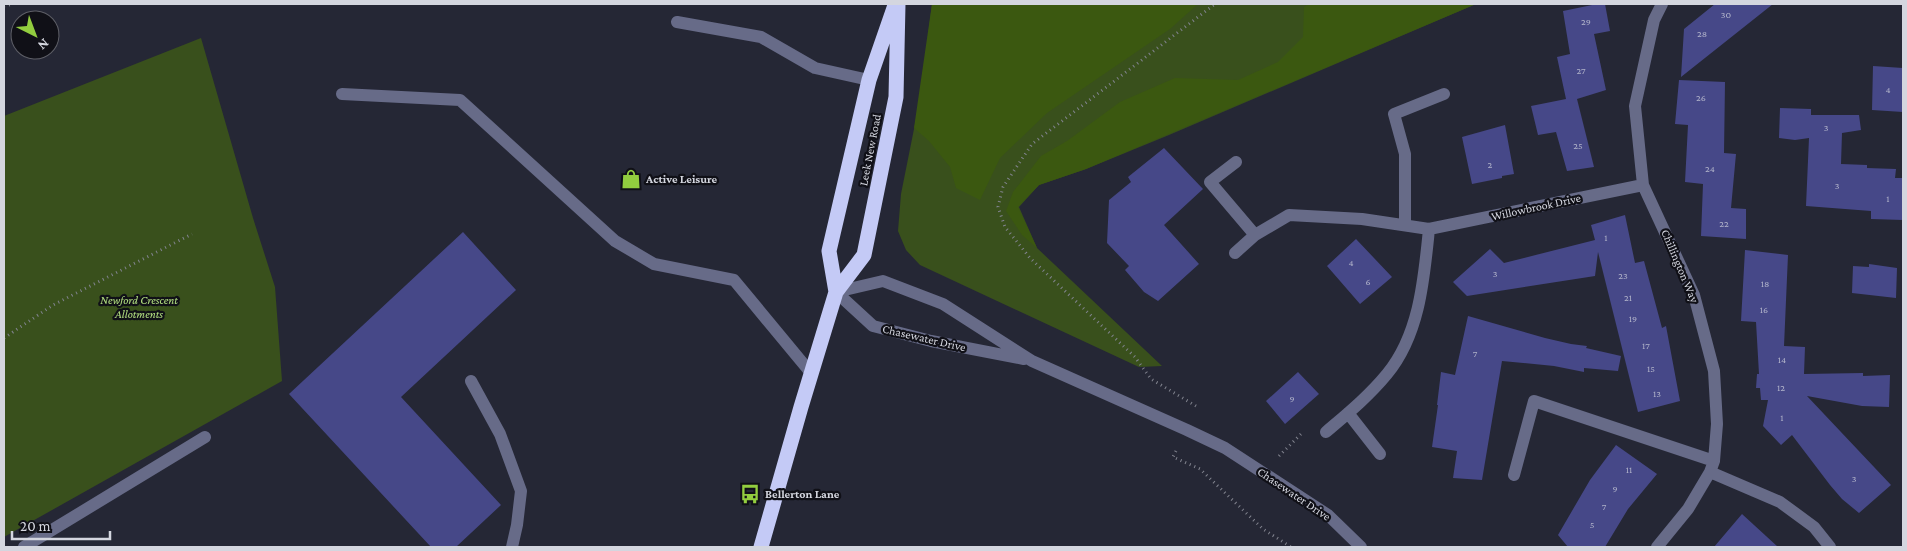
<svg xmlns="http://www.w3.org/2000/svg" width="1907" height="551" font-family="'Crimson Pro',serif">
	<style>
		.green { fill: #39501c }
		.forest { fill: #3b5810 }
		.building { fill: #464888 }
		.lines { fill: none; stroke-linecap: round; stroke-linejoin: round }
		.path { stroke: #82848f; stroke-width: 3; stroke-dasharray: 1 4; stroke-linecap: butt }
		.minor { stroke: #676b88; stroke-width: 12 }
		.highway { stroke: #c4caf6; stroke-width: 15 }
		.labels { text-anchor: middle; stroke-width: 4.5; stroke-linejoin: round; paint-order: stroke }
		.number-label { font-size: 10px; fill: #b0b2c9 }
		.street-label { font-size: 12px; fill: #d4d6df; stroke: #101017 }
		.poi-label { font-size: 12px; font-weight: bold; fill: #d4d6df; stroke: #101017; text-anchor: start }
		.park-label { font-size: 12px; font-style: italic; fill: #b3e080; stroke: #101017 }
	</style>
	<rect width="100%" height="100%" fill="#252735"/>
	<!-- green -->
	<path class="green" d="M932 4H1476L1169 135 1086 169 1039 185 1019 207 1037 248 1162 366 1139 367 920 265 906 250 898 231 901 194 920 99Z
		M201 38 253 218 275 287 282 381 4 537V116Z"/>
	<!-- forest -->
	<path class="forest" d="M932 4H1198L1170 29 1047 113 1000 158 980 200 956 188 950 167 929 141 914 128Z
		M1309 4H1476L1086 169 1039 185 1018 207 1037 248 1022 235 1006 211 1013 192 1041 156 1067 141 1120 102 1175 78 1238 80 1278 62 1303 37 1304 7Z"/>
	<!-- building -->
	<path class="building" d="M1597 4H1605L1610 31 1594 34 1606 90 1577 99 1594 167 1567 171 1556 132 1538 135 1531 106 1566 99 1557 57 1570 54 1563 11Z
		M1715 4H1773L1681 77 1684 29Z
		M1873 66 1903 68V112L1872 110Z
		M1679 80 1725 82 1724 153 1736 154 1731 208 1746 209V239L1701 236 1703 184 1685 182 1688 125 1675 124Z
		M1780 108 1811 109V115H1859L1861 130 1842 133 1841 164 1867 165V168L1896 169 1895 178H1903V220L1871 219V211L1806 206 1809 138 1795 140 1779 138Z
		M1505 125 1514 174 1502 176V178L1472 184 1462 137Z
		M1164 148 1203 189 1164 225 1199 264 1158 301 1144 292 1125 270 1129 266 1107 243 1109 200 1131 182 1128 177Z
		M1625 215 1635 263 1644 261 1662 328 1666 326 1680 401 1638 412 1598 252 1595 276 1467 296 1453 282 1490 249 1504 263 1595 240 1591 225Z
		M463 232 516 290 401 397 501 505 456 547H431L289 394Z
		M1356 239 1392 277 1360 304 1327 266Z
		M1745 250 1788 255 1784 346 1805 347 1804 374 1863 373V376L1890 375 1889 407 1862 406 1807 396 1891 485 1859 513 1842 499 1830 485 1792 435 1781 445 1763 426 1768 400H1761L1760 388H1756L1757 374H1759L1756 322 1741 321Z
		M1869 264 1897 268 1896 298 1852 293 1853 266 1869 267Z
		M1468 316 1545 338 1571 344 1587 346 1586 348 1621 356 1618 371 1584 368V372L1554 366 1502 361 1482 480 1453 478 1457 451 1432 447 1438 405H1437L1441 372 1455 375Z
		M1298 372 1319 394 1285 424 1266 401Z
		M1616 445 1657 474 1628 509 1605 547H1568L1558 535 1590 480Z
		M1742 514 1778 547H1714Z"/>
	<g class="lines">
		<!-- path -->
		<path class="path" d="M4 6 13 4
			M4 338 53 305 192 234
			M1196 406 1151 379 1135 357 1030 258 1005 227 998 207 1003 187 1032 144 1215 4
			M1176 451 1173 457 1200 469 1263 529 1291 547
			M1279 456 1303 432"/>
		<!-- minor -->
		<path class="minor" d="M677 22 761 37 815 68 869 80
			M342 94 460 100 615 241 654 264 734 280 811 373
			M1236 162 1210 182 1255 235
			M1405 225V154L1394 114 1444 94
			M1235 253 1255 235 1289 215 1362 219 1429 229
			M836 292 883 281 943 304 1032 361 1187 430 1225 448 1328 515 1361 547
			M836 292 873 326 931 341 1024 359
			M471 381 500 434 521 491 517 525 512 547
			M1348 413 1380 454
			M1326 432C1347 414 1369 396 1387 374 1420 334 1424 278 1429 229L1643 185
			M1710 472 1780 502 1814 527 1830 547
			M1514 475 1534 401 1714 461
			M24 547 205 437
			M1657 547 1688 509 1710 472 1714 461 1717 424 1714 371 1694 295 1643 185 1635 106 1654 20 1662 4"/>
		<!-- highway -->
		<path class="highway" d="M836 292 829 251 869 80 894 8
			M761 547 801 407 836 292 864 255 896 97 898 4"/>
	</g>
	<!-- icons -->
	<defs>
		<symbol id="shop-bare" viewBox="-9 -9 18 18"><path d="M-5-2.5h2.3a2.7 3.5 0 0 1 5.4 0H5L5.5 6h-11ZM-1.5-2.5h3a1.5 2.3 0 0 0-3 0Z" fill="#92cd3f" stroke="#101017" stroke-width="2.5" paint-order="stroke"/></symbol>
		<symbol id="bus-bare" viewBox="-9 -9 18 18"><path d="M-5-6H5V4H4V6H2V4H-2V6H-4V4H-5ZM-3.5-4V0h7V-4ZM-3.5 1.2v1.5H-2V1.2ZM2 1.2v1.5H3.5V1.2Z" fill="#92cd3f" stroke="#101017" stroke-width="2.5" paint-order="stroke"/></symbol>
	</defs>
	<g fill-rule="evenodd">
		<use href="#shop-bare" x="617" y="165" width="28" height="28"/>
		<use href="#bus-bare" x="736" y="480" width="28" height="28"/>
	</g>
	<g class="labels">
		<!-- number labels -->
		<g class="number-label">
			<text x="1726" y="18">30</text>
			<text x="1586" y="25">29</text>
			<text x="1702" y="37">28</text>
			<text x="1581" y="74">27</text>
			<text x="1888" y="93">4</text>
			<text x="1701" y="101">26</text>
			<text x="1826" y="131">3</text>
			<text x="1578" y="149">25</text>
			<text x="1490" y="168">2</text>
			<text x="1710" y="172">24</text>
			<text x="1837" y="189">3</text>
			<text x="1888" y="202">1</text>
			<text x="1724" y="227">22</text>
			<text x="1606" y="241">1</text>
			<text x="1351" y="266">4</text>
			<text x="1495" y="277">3</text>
			<text x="1623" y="279">23</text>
			<text x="1368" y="285">6</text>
			<text x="1765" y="287">18</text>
			<text x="1628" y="301">21</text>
			<text x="1764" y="313">16</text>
			<text x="1633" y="322">19</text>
			<text x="1646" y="349">17</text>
			<text x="1475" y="357">7</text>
			<text x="1782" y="363">14</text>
			<text x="1651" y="372">15</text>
			<text x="1781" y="391">12</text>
			<text x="1657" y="397">13</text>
			<text x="1292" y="402">9</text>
			<text x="1782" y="421">1</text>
			<text x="1629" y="473">11</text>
			<text x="1854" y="482">3</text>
			<text x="1615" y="492">9</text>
			<text x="1604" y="510">7</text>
			<text x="1592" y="528">5</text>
		</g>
		<!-- street labels -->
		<g class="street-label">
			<text transform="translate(870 150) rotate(-79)" y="4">Leek New Road</text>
			<text transform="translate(1536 207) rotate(-12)" y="4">Willowbrook Drive</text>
			<text transform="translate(1680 266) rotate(67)" y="4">Chillington Way</text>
			<text transform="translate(924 338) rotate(13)" y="4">Chasewater Drive</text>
			<text transform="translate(1294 494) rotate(34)" y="4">Chasewater Drive</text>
		</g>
		<!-- poi labels -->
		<g class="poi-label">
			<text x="646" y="183">Active Leisure</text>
			<text x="765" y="498">Bellerton Lane</text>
		</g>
		<!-- park labels -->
		<g class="park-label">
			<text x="139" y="304">Newford Crescent<tspan x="139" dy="14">Allotments</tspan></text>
		</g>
	</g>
	<!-- border -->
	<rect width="1907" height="551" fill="none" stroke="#d4d6df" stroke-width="10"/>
	<!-- north arrow -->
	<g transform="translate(35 35) rotate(138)"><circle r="24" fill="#101017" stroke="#5e5f67"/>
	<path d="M0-4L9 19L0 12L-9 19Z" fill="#92cd3f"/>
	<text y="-8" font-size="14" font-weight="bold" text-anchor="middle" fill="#d4d6df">N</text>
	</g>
	<!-- scale -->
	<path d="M12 531v8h98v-8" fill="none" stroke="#d4d6df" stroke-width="2.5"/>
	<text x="20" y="531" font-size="15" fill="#d4d6df" stroke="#101017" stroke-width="4" paint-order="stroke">20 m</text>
</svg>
